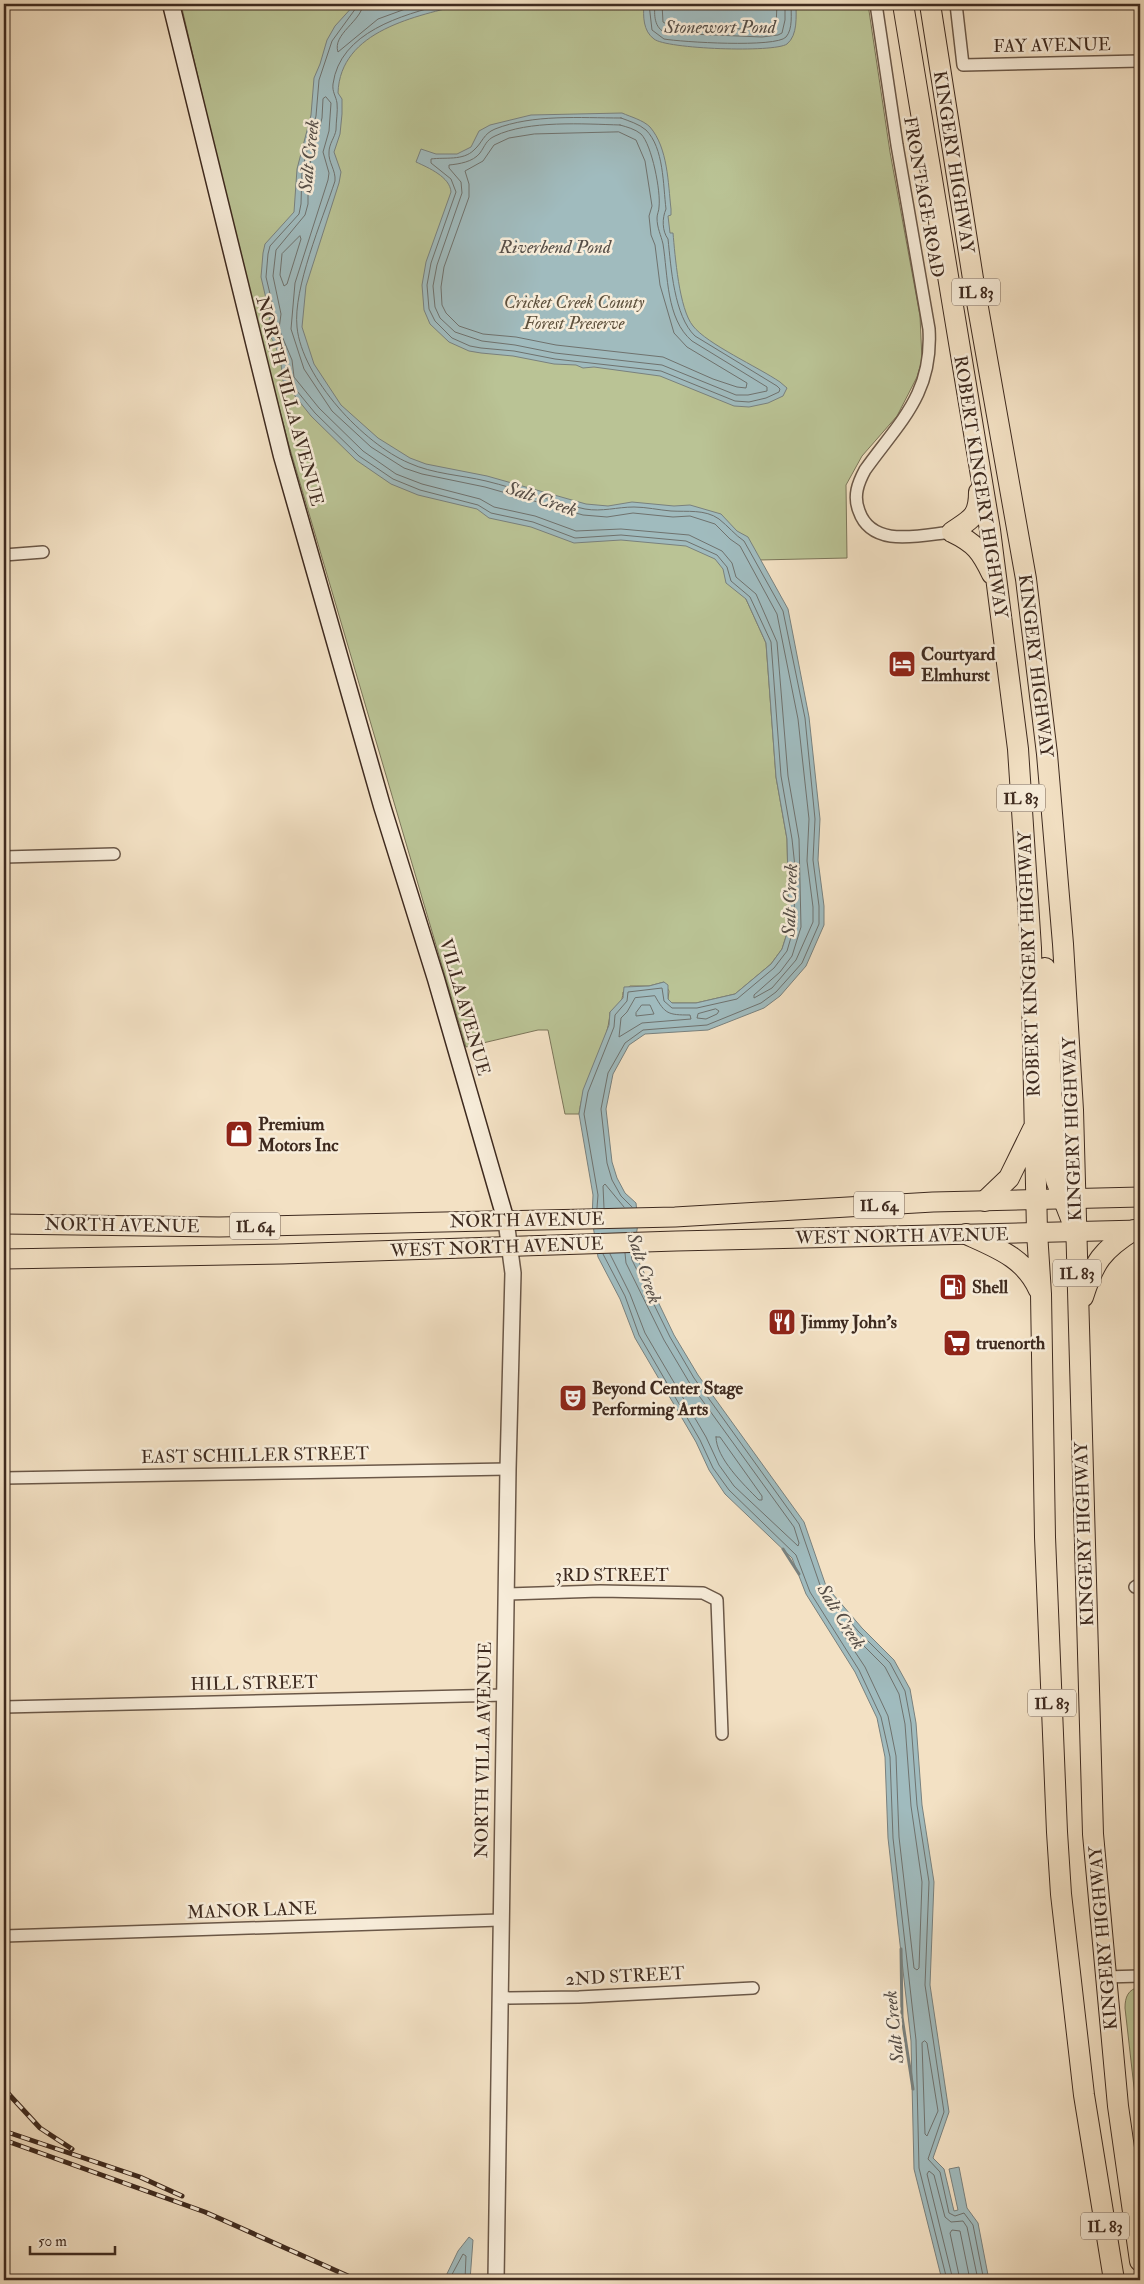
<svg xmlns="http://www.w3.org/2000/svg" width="1144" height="2284" font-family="'IM FELL Double Pica',serif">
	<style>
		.green { fill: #bac395; stroke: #7c765a }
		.water { fill: #a0bbbe; stroke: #79817e }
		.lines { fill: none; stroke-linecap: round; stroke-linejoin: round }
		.shore { stroke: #6f726e; stroke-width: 1 }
		.stream { stroke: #79817e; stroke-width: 3 }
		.minor-casing { stroke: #6b5848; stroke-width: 14 }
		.tertiary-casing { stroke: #6b5848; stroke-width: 18 }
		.secondary-casing { stroke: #3e2a1f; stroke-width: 19 }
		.primary-casing { stroke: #3e2a1f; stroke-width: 21 }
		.trunk-casing { stroke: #3e2a1f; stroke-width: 22 }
		.minor { stroke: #f7ecd9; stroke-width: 11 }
		.tertiary { stroke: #f7ecd9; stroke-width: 15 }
		.secondary { stroke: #f7ecd9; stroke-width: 16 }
		.primary { stroke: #f3e1c4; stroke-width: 19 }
		.trunk { stroke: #f3e1c4; stroke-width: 20 }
		.rail-casing { stroke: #3e2a1f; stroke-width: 5 }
		.rail { stroke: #f7ecd9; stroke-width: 3; stroke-dasharray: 9; stroke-linecap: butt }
		.labels { text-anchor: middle; stroke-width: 5; stroke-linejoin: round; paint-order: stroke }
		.shield { fill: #f7ecd9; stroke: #766457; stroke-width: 1 }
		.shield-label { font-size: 16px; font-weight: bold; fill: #3e2a1f }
		.street-label { font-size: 18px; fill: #3e2a1f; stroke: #f7ecd9 }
		.park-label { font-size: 18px; font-style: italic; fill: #5d503c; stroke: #f7ecd9 }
		.poi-label { font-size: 18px; font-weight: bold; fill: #3e2a1f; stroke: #f7ecd9; text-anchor: start }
		.water-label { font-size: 19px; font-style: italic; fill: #564e47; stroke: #f7ecd9 }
	</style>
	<rect width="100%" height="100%" fill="#f3e1c4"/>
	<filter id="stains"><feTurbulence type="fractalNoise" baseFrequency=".004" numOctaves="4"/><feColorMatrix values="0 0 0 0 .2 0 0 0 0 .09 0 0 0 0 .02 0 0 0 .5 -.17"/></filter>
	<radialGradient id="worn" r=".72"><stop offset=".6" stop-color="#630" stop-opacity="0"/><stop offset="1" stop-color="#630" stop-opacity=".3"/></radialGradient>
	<!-- green -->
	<path class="green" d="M181 4H868L890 152 920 316 922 360 917 377 897 416 862 456 846 485 847 558 759 560 746 599 766 643 776 777 787 839 789 927 782 949 771 964 735 994 696 1003H672L668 999 669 991 664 982 649 986H630L623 992C623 1002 617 1006 610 1012 608 1048 583 1078 579 1114H565L548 1030H538L466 1047 288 442 238 249Z
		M1140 1987V2140L1125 2008C1125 1997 1128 1989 1140 1987Z"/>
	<!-- water -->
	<path class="water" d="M355 4H465C417 16 340 30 338 93L342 99V114L340 134 334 152 341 172 339 183 306 286 302 327 314 364 341 405 378 438 410 458 426 464 487 476 586 504 608 506 632 502 674 506 690 505 721 514 737 531 748 537 788 609 809 717 820 819 818 860 824 906V925L806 966 780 996 764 1008 708 1030 645 1034 629 1045 613 1074 606 1109 612 1162 617 1178 625 1193 636 1203 638 1223 636 1237 637 1258 674 1335 698 1375 804 1522 826 1586 862 1628 894 1660 910 1689 916 1723 922 1805 934 1882 930 1985 949 2112 933 2158 944 2169 954 2211 958 2210 949 2169 959 2167 967 2208 978 2223 988 2275 995 2280H942L914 2169 911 2041 888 1838 885 1757 877 1718 855 1672 806 1594 792 1558 725 1494 709 1470 696 1442 635 1338 620 1299 598 1257 592 1219 593 1195 579 1114 583 1090 609 1025 610 1012 623 998 624 987 649 986 664 982 668 985V999L672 1003H696L735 994 771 964 782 949 789 927 787 839 776 777 766 643 746 599 726 583 723 569 715 559 686 546 621 540 574 543 531 527 489 518 477 509 418 495 391 484 356 460 311 416 283 381 281 364 275 344 267 331 270 316 261 277 263 253 265 244 294 212 297 169 311 115 314 78 320 64 327 40 335 26Z
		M644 4H796C796 16 798 35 787 44 774 53 666 49 654 39 643 31 643 16 644 4Z
		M622 113C631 117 643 120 650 127 668 148 668 183 671 209V215L668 216 670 233H673C675 255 679 309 693 326 707 344 758 367 780 382L787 388 783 396 768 403 749 407 734 406 660 376 594 367 583 368 576 365 554 364 513 356 481 353 469 351 449 342 430 324 424 310 422 285 426 262 451 192C450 177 429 168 416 162L421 149 436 154H457L471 147 479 131 490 125 531 115Z
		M469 2237 473 2240 470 2280H444L458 2251Z"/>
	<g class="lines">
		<!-- shore -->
		<path class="shore" d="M357 4 356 8 332 41 319 80 316 116 302 170 301 204 299 214 270 246 268 254 266 277 275 315 272 330 286 362 288 380 315 413 359 456 393 479 420 490 478 505 491 513 533 522 575 538 621 535 686 541 717 555 727 567 731 581 750 597 771 642 781 776 792 839 795 867 794 927 787 951 774 968 737 999 697 1008H672L664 1001 662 988 628 992 627 1001 615 1015 614 1027 588 1092 584 1114 598 1195 597 1208
			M363 4C362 21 332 34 338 52L378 19 419 4
			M445 4C402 15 340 32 333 84 332 92 336 96 337 103 338 111 336 121 336 130 335 137 329 144 329 152 328 162 336 170 335 181 322 221 293 288 297 327 302 378 364 444 409 463 433 474 461 475 486 481 519 489 552 502 585 509 602 512 617 507 634 507 646 507 659 510 671 511 687 512 705 509 719 519 728 526 735 535 744 541L783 611 805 718 815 819 813 860 819 906V924L802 963 776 992 761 1003 707 1025 643 1030 625 1043 608 1073 601 1109 607 1163 612 1180 621 1196 632 1207
			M649 4 652 30 664 39C681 42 776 48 786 37 793 29 791 14 791 4
			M655 4C654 15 654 28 666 33L762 37 778 35 782 33 785 20V4
			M662 4 663 22 668 25 762 30 776 27 777 4
			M326 97 331 103 329 131 323 152 329 173 328 180 295 283 291 329 304 369 332 411 371 447 404 468 422 474 485 487 583 515 607 517 633 513 673 517 690 516 715 524 730 539 740 546 777 614 798 719 809 819 807 861 813 907V922L796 960 772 988 754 998V995L780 972 792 956 801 927 799 839 788 776 777 642 756 594 736 577 732 563 722 551 689 535 621 529 576 531 535 516 494 507 480 499 422 484 396 474 363 451 319 408 294 377 292 360 279 329 281 314 273 276 276 250 305 215 308 204V171L322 118 323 99Z
			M621 118C629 121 639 124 646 130 664 148 663 185 666 209 662 218 662 231 668 239 671 267 674 316 695 336L777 386 780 389 779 392 766 398 749 402 735 401 661 371 555 359 514 351 481 348 470 346 452 338 435 321 429 309 427 285 431 263 456 192 451 179 431 163V159C445 157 463 161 474 150 483 142 483 134 495 129 533 114 580 118 621 118Z
			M620 125C627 127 635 129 641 134 652 145 661 192 659 207 659 211 657 214 657 218 657 228 661 235 663 244 668 275 666 319 692 341L767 387V391L748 395H736L662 365 555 353 515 345 482 341 455 332 440 318 435 307 433 286 437 265 462 193 461 182 449 168V165C459 164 473 162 480 153 485 146 486 140 495 136 528 120 584 124 620 125Z
			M619 132 636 140 645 161 652 206 649 216 651 235 655 245 660 285 674 333 687 347 747 383 746 388 737 387 713 379 663 357 556 345 516 337 483 334 459 326 446 313 442 305 441 287 444 267 469 197V184L465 171 483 161 494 145 509 138 534 134Z
			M300 236 301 239 287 284 284 286 280 275 282 254Z
			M655 996C665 1014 668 1015 690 1015L691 1019 642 1023 619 1037 621 1018 627 1012 635 998Z
			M642 1005H650L654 1014 636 1016V1013Z
			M716 1009 719 1011 717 1014 706 1019 697 1018 698 1014Z
			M604 1208 603 1186 605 1184 624 1207
			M631 1253 632 1260 670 1337 694 1378 799 1524 821 1588 858 1631 890 1663 905 1691 911 1723 917 1805 929 1882 925 1985 944 2112 928 2159 940 2172 949 2213 955 2216 964 2213 973 2225 983 2276 987 2280
			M603 1254 625 1296 639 1335 700 1440 713 1468 729 1490 796 1555 810 1592 859 1670 881 1717 890 1757 893 1838 916 2040 919 2168 947 2280
			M610 1254 630 1294 645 1333 706 1437 719 1465 734 1486 798 1546 799 1543 794 1527 689 1382 664 1340 626 1263 625 1253
			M716 1437H720L762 1496V1500H759C744 1485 716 1458 716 1437Z
			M838 1620 885 1667 899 1694 905 1724 911 1806 922 1882 919 1968 917 1970 914 1968 899 1837 896 1756 888 1716 865 1667 836 1623Z
			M925 2041 927 2043 938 2111 927 2136 925 2134 922 2043Z
			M449 2280 463 2254 466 2256 465 2280
			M953 2280 927 2174 929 2171 934 2175 945 2217 951 2222 963 2221 967 2227 978 2280
			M960 2280 950 2233 952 2230 960 2231 970 2280"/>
		<!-- stream -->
		<path class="stream" d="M783 1549 799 1574
			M901 1949 902 2017 913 2089"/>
		<defs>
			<path id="minor" d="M876 4 897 145 929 329C933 394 900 421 865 470 858 483 853 496 859 511 872 549 921 535 952 532
				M956 4 963 65 1140 61
				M4 555 43 552
				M4 857 114 854
				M4 1478 508 1469
				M1135 1587 1140 1584
				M506 1594 600 1591 703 1593 717 1600 722 1734
				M4 1707 505 1695
				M4 1936 500 1920
				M1105 1977 1140 1976
				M499 1998 579 1997 753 1988"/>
			<path id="tertiary" d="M496 2280 508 1469 513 1273 506 1221"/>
			<path id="secondary" d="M171 4 282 456 382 806 436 979 506 1221"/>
			<path id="primary" d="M4 1224 219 1227 675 1217 933 1202 1140 1197
				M4 1259 283 1254 676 1241 1140 1230"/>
			<path id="trunk" d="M903 4 990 530 1018 749 1031 948 1037 1232 1041 1294 1045 1537 1057 1832 1061 1894 1084 2095 1114 2280
				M930 4 974 285 1026 579 1047 754 1063 944 1073 1110 1093 1834 1118 2106 1140 2261
				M952 532C971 519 979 517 979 492
				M952 532C975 543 981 551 992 574
				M1045 968 1056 1180 1072 1221
				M985 1201 1009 1178 1033 1129
				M966 1234C997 1248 1025 1258 1039 1290
				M1083 1297C1094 1262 1102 1250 1134 1230"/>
		</defs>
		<!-- minor casing -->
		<use href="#minor" class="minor-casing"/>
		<!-- tertiary casing -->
		<use href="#tertiary" class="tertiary-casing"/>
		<!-- secondary casing -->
		<use href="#secondary" class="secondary-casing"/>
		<!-- primary casing -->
		<use href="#primary" class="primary-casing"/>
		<!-- trunk casing -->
		<use href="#trunk" class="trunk-casing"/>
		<!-- minor -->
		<use href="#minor" class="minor"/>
		<!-- tertiary -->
		<use href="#tertiary" class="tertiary"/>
		<!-- secondary -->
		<use href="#secondary" class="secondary"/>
		<!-- primary -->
		<use href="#primary" class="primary"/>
		<!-- trunk -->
		<use href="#trunk" class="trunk"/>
		<defs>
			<path id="rail" d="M4 2089 40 2128 72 2149
				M4 2131 140 2177 182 2196
				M4 2140 205 2212 357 2280"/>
		</defs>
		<!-- rail casing -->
		<use href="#rail" class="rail-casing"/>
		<!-- rail -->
		<use href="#rail" class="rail"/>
	</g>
	<!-- icons -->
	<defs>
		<symbol id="hotel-square" viewBox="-11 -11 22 22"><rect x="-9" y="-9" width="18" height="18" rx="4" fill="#8f2418" stroke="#f7ecd9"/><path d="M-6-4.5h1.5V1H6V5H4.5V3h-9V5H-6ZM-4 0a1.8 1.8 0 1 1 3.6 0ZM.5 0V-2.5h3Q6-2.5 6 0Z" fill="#fff"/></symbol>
		<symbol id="shop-square" viewBox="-11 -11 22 22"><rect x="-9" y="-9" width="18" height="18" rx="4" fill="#8f2418" stroke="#f7ecd9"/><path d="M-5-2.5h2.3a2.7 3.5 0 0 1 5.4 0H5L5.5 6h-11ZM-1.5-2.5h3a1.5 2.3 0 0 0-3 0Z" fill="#fff"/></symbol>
		<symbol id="fuel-square" viewBox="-11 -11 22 22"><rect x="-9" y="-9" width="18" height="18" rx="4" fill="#8f2418" stroke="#f7ecd9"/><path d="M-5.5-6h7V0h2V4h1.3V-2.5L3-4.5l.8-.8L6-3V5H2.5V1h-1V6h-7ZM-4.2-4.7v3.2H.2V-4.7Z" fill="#fff"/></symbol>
		<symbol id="restaurant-square" viewBox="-11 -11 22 22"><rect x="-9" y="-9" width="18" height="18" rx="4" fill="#8f2418" stroke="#f7ecd9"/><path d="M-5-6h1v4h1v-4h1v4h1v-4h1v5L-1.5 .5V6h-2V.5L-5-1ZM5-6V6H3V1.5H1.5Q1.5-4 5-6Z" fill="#fff"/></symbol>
		<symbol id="supermarket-square" viewBox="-11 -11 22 22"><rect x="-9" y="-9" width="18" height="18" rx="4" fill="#8f2418" stroke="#f7ecd9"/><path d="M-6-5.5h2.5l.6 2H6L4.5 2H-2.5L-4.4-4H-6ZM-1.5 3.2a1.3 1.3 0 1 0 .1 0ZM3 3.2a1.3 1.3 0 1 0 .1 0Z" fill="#fff"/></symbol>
		<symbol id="theatre-square" viewBox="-11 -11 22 22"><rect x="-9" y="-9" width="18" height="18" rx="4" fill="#8f2418" stroke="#f7ecd9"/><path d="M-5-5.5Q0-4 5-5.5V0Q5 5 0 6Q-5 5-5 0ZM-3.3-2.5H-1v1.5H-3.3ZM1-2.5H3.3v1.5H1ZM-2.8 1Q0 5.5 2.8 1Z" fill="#fff"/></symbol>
	</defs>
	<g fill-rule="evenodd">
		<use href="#hotel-square" x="886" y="648" width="32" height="32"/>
		<use href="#shop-square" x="223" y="1118" width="32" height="32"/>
		<use href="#fuel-square" x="937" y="1271" width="32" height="32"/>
		<use href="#restaurant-square" x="766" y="1306" width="32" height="32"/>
		<use href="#supermarket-square" x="941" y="1327" width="32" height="32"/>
		<use href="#theatre-square" x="557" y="1382" width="32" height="32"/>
	</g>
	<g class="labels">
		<!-- shield labels -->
		<g class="shield">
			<rect x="952" y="278.5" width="48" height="27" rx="4"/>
			<rect x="997" y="784.5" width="48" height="27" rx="4"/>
			<rect x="854" y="1191.5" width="50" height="27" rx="4"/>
			<rect x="230" y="1212.5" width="50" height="27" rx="4"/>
			<rect x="1053" y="1259.5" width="48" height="27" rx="4"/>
			<rect x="1028" y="1689.5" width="48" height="27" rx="4"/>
			<rect x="1081" y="2212.5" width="48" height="27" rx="4"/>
		</g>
		<g class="shield-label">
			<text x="976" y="298">IL 83</text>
			<text x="1021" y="804">IL 83</text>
			<text x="879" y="1211">IL 64</text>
			<text x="255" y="1232">IL 64</text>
			<text x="1077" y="1279">IL 83</text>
			<text x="1052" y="1709">IL 83</text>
			<text x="1105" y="2232">IL 83</text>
		</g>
		<!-- street labels -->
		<g class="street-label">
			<text transform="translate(1052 45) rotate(-1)" y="6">FAY AVENUE</text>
			<text transform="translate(954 162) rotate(81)" y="6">KINGERY HIGHWAY</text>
			<text transform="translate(924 197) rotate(80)" y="6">FRONTAGE ROAD</text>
			<text transform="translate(290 401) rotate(75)" y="6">NORTH VILLA AVENUE</text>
			<text transform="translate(981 487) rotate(81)" y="6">ROBERT KINGERY HIGHWAY</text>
			<text transform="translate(1036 666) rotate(83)" y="6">KINGERY HIGHWAY</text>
			<text transform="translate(1029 964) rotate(-92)" y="6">ROBERT KINGERY HIGHWAY</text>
			<text transform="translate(465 1007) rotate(74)" y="6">VILLA AVENUE</text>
			<text transform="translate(1072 1129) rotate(-92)" y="6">KINGERY HIGHWAY</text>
			<text transform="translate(527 1220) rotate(-1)" y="6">NORTH AVENUE</text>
			<text transform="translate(122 1225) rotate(1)" y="6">NORTH AVENUE</text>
			<text transform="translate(902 1236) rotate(-1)" y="6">WEST NORTH AVENUE</text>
			<text transform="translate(497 1247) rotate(-2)" y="6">WEST NORTH AVENUE</text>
			<text transform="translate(255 1455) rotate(-1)" y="6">EAST SCHILLER STREET</text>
			<text transform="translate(1084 1534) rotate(-92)" y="6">KINGERY HIGHWAY</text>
			<text x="612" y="1581">3RD STREET</text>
			<text transform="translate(254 1683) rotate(-1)" y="6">HILL STREET</text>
			<text transform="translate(483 1750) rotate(-89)" y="6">NORTH VILLA AVENUE</text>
			<text transform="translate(252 1910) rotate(-2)" y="6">MANOR LANE</text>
			<text transform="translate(1103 1938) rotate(-95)" y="6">KINGERY HIGHWAY</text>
			<text transform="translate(625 1976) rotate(-3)" y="6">2ND STREET</text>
		</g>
		<!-- park labels -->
		<g class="park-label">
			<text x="574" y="308">Cricket Creek County<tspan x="574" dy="21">Forest Preserve</tspan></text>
		</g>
		<!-- poi labels -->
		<g class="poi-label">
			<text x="921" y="660">Courtyard<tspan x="921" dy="21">Elmhurst</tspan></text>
			<text x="258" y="1130">Premium<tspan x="258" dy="21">Motors Inc</tspan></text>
			<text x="972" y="1293">Shell</text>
			<text x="801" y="1328">Jimmy John's</text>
			<text x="976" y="1349">truenorth</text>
			<text x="592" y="1394">Beyond Center Stage<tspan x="592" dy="21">Performing Arts</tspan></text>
		</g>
		<!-- water labels -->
		<g class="water-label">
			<text x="720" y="33">Stonewort Pond</text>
			<text transform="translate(308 156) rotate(-84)" y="7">Salt Creek</text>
			<text x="555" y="253">Riverbend Pond</text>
			<text transform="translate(542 498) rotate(19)" y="7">Salt Creek</text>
			<text transform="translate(789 900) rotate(-88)" y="7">Salt Creek</text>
			<text transform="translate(645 1268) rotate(72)" y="7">Salt Creek</text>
			<text transform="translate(842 1616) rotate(58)" y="7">Salt Creek</text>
			<text transform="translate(893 2027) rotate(-96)" y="7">Salt Creek</text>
		</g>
	</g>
	<!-- margin -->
	<rect width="1144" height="2284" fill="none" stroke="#f3e1c4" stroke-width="20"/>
	<rect x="5" y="5" width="1134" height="2274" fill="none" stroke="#3e2a1f" stroke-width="2.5"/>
	<rect x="10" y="10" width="1124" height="2264" fill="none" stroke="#3e2a1f"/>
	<!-- scale -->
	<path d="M30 2246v8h85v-8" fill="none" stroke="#3e2a1f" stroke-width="2.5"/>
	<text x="38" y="2246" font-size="15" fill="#3e2a1f" stroke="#f7ecd9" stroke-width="4" paint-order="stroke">50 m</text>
	<rect width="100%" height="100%" filter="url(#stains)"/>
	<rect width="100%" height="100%" fill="url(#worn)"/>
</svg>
